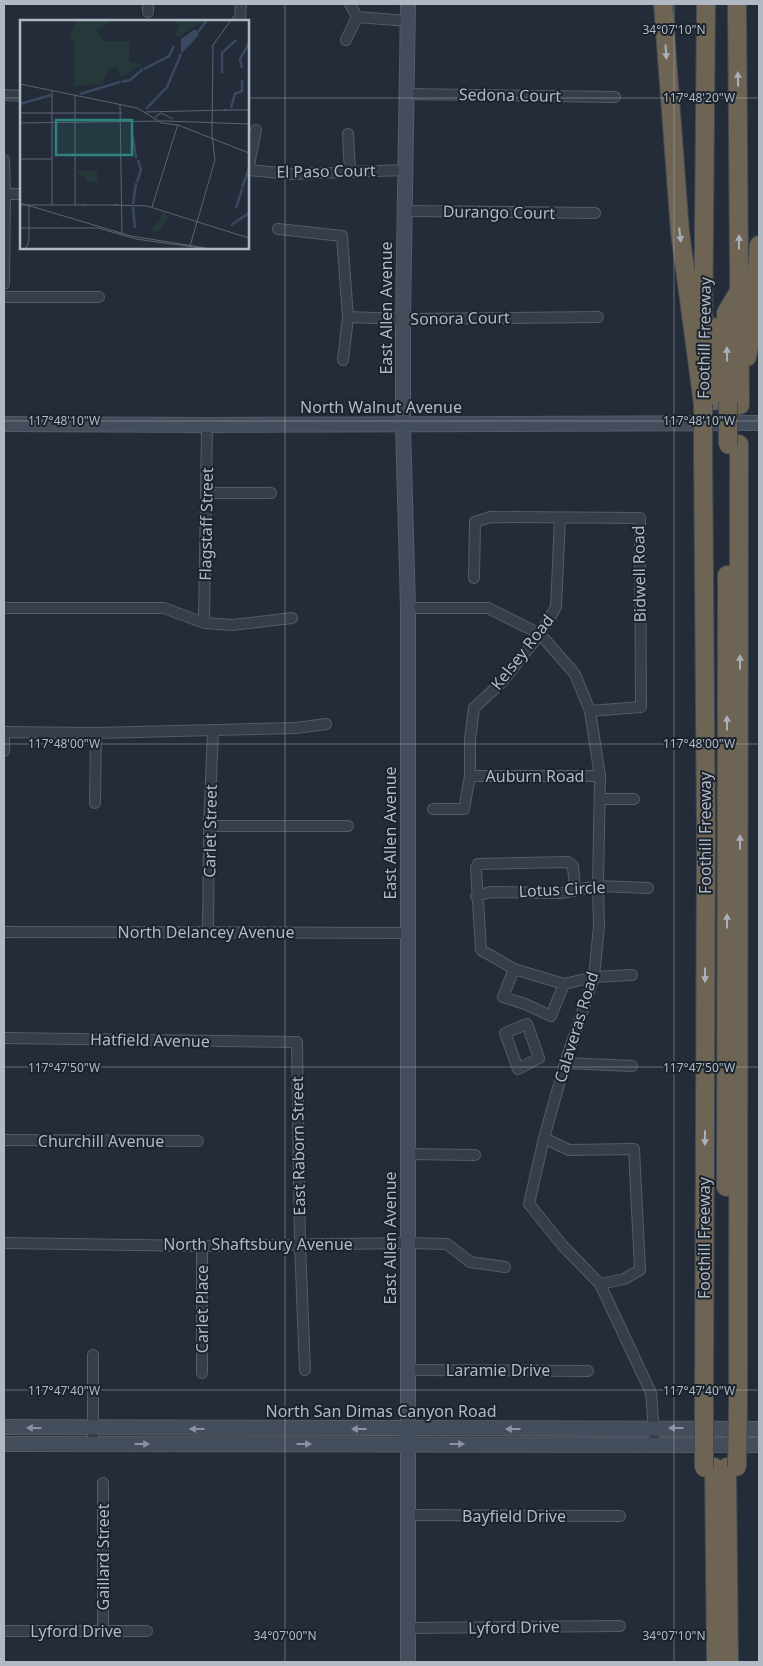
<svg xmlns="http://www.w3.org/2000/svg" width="763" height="1666" font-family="'Noto Sans',sans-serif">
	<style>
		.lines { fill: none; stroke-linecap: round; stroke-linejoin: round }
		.street-casing { stroke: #545c66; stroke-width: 12 }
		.secondary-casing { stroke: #545c66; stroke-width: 16 }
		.highway-casing { stroke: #414953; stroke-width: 20 }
		.street { stroke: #363e49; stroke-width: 10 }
		.secondary { stroke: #444d5b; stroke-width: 14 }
		.highway { stroke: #6e6453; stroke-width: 18 }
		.highway-bridge-casing { stroke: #414953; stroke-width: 20; stroke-linecap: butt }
		.highway-bridge { stroke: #6e6453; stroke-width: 18 }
		.oneway { fill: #aab0ba }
		.oneway2 { fill: #8b93a0 }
		.ticks { fill: none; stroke: #b1b9c5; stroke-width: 1; stroke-opacity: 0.45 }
		.labels { text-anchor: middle; stroke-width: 4; stroke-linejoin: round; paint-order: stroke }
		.street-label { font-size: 16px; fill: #b1b9c5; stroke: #1b232d }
		.inset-river { fill: none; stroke: #394961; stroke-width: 2.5 }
		.inset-road { fill: none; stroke: #5c6470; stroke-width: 1 }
		.view { fill: #2f837f; fill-opacity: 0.15; stroke: #2f837f; stroke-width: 2.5 }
		.inset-edge { fill: none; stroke: #b1b9c5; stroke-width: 2.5 }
		.ticks-label { font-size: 12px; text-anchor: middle; fill: #b1b9c5; stroke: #1b232d; stroke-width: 4; stroke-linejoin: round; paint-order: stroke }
	</style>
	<rect width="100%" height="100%" fill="#232c38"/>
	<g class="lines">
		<defs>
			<path id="street" d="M148 4V12
				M350 4 357 17 408 21
				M237 21 240 18 241 4
				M346 40 357 17
				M406 94 615 97
				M4 95 21 96
				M348 134 350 172
				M4 160 5 194 4 284
				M248 170 291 174 405 170
				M248 170 256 130
				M5 194H21
				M404 211 595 213
				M278 229 342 236 348 317 403 319 598 317
				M4 297H99
				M343 360 348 317
				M207 493H271
				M474 578 475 522 490 517 640 518 641 707 590 711
				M4 608H164L204 623 232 625 292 618
				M408 608H488L540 634 575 674 590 711 600 776 598 886 599 926 594 977 565 1063 544 1138 529 1204 563 1246 600 1284 651 1393 655 1445
				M204 623 207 425
				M4 732 96 733 296 728 326 724
				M4 751V732
				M470 776H600
				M600 799H634
				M95 803 96 733
				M433 809H464L470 776V739L474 708 502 682 540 634 556 607 560 518
				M209 826H348
				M575 890 573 866 568 862 478 864 476 868 481 950 514 969 564 984 594 977 632 975
				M476 896 491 892 562 893 598 886 648 888
				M4 932 408 933
				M208 932 209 826 213 730
				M514 969 503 997 525 1004 551 1016 564 984
				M527 1024 539 1058 518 1069 505 1033Z
				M4 1038 297 1042 300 1245 305 1370
				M565 1063 632 1066
				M544 1138 569 1150 634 1149 640 1270 624 1279 600 1284
				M4 1140 198 1141
				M408 1154 475 1155
				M4 1243 202 1246 408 1243 447 1244 470 1262 505 1267
				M202 1246V1373
				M93 1355V1443
				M408 1370 588 1371
				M103 1483V1631
				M408 1515 620 1516
				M408 1628 620 1626
				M4 1631H147"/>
			<path id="secondary" d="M4 424 207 425 759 423
				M4 1427 759 1429
				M4 1444 759 1445
				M408 1662V608L403 424V319L408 4"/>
			<path id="highway" d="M663 4 680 232 703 404
				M737 4 740 405
				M714 327V401
				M703 343 706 4
				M747 357 752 332 759 245
				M728 402 726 313 739 291
				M703 445 706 839 704 1407
				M726 1187 727 575
				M738 1407 739 444
				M714 1467 716 1662
				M727 1467 729 1662"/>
		</defs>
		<!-- street casing -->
		<use href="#street" class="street-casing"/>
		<!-- secondary casing -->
		<use href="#secondary" class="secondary-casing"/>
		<!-- highway casing -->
		<use href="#highway" class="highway-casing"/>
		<!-- street -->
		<use href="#street" class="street"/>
		<!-- secondary -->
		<use href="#secondary" class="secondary"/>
		<!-- highway -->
		<use href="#highway" class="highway"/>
		<defs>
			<path id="highway-bridge" d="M728 402V445
				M703 404V445
				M704 1407V1468
				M737 1467 738 1407"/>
		</defs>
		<!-- highway-bridge casing -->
		<use href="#highway-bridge" class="highway-bridge-casing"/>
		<!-- highway-bridge -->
		<use href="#highway-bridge" class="highway-bridge"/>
	</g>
	<!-- one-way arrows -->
	<defs><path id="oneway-solid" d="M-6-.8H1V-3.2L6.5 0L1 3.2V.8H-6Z" transform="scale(1.25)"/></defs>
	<g class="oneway">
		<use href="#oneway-solid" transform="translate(666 52) rotate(86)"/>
		<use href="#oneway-solid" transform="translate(738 79) rotate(-91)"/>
		<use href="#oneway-solid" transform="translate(680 235) rotate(83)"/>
		<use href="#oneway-solid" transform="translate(739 242) rotate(-90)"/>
		<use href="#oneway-solid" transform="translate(727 354) rotate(-91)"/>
		<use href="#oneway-solid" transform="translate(740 662) rotate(-90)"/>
		<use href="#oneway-solid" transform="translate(727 723) rotate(-90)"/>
		<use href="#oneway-solid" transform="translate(740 842) rotate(-90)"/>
		<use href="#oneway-solid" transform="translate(727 921) rotate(-90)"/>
		<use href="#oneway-solid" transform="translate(705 975) rotate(90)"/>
		<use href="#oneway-solid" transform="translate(705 1138) rotate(90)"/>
	</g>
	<g class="oneway2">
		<use href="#oneway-solid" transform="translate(34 1428) rotate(-179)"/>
		<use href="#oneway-solid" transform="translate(676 1428) rotate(-180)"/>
		<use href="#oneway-solid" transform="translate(197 1429) rotate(-180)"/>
		<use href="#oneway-solid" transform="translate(359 1429) rotate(-180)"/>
		<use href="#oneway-solid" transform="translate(513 1429) rotate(180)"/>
		<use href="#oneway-solid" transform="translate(142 1444)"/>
		<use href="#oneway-solid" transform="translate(304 1444)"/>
		<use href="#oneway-solid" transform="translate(457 1444)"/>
	</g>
	<!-- ticks -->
	<path class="ticks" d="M285 4V1662M674 4V1662M4 98H21M248 98H759M4 421H759M4 744H759M4 1067H759M4 1390H759"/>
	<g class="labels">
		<!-- street labels -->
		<g class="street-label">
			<text transform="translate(510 95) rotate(1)" y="6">Sedona Court</text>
			<text transform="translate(326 171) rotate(-1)" y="6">El Paso Court</text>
			<text transform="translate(499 212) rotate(1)" y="6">Durango Court</text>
			<text transform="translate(386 308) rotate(-90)" y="6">East Allen Avenue</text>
			<text transform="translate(460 318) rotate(-1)" y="6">Sonora Court</text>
			<text transform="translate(704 338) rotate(-89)" y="6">Foothill Freeway</text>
			<text x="381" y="413">North Walnut Avenue</text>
			<text transform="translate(206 524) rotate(-89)" y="6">Flagstaff Street</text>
			<text transform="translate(639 574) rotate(-91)" y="6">Bidwell Road</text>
			<text transform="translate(522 652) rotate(-52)" y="6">Kelsey Road</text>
			<text x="535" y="782">Auburn Road</text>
			<text transform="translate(210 831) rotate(-89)" y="6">Carlet Street</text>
			<text transform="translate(390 833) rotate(-90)" y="6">East Allen Avenue</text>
			<text transform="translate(705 833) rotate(-90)" y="6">Foothill Freeway</text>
			<text transform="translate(562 889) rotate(-3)" y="6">Lotus Circle</text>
			<text x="206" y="938">North Delancey Avenue</text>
			<text transform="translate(576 1027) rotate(-73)" y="6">Calaveras Road</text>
			<text transform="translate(150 1040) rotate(1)" y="6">Hatfield Avenue</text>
			<text x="101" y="1147">Churchill Avenue</text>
			<text transform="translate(298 1146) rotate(-91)" y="6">East Raborn Street</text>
			<text transform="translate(390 1238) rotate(-90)" y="6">East Allen Avenue</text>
			<text transform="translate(704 1238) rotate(-90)" y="6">Foothill Freeway</text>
			<text x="258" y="1250">North Shaftsbury Avenue</text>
			<text transform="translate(202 1309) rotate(-90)" y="6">Carlet Place</text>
			<text x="498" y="1376">Laramie Drive</text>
			<text x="381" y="1417">North San Dimas Canyon Road</text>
			<text x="514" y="1522">Bayfield Drive</text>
			<text transform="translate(103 1557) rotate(-90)" y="6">Gaillard Street</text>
			<text transform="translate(514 1627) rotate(-1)" y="6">Lyford Drive</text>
			<text x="76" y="1637">Lyford Drive</text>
		</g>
	</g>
	<!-- overview -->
	<g transform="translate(20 20)">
		<rect width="229" height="229" fill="#232c38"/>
		<path d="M55 0H95L77 9 82 21H109V42L123 44 101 58 96 47 89 48 82 64 54 66V21L50 17ZM153 0H186L158 17 155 14 160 6ZM56 151H77L78 162H66V158ZM142 191 147 195V199L137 213 130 210 136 204 133 200 136 204 139 202Z" fill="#25393a"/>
		<path d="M175 9 179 15 161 34V19Z" fill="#394961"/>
		<path class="inset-river" d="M177 13 187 0M222 48 220 39 229 23M124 49 149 36 154 26M202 53V33L216 20M101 62 110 60 123 49M60 74 100 62M0 84 31 75M211 88 215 74 222 71V60M126 89 147 67 161 34M113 117 116 138M117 162 121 150 118 140M222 168 229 148M113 184 116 163M113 187 115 208M216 188 222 169M211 205 229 193"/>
		<path class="inset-road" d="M0 64 117 88 142 103 158 105 229 133M55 75V185M100 85 102 215M204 90H229M125 92 207 90M0 93H102M135 97 141 93 153 99M0 103 146 101 229 104M0 139H32M0 183 111 216 186 228M0 185H65M32 185V71M63 185H97M94 185 127 186 229 218M132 187 158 104M0 208H78L116 219 181 228M170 226 195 140 192 114 193 25 211 0M6 228 9 221V186"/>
		<path class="view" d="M36 100H112V135H36Z"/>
		<rect width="229" height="229" class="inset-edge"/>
	</g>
	<g class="ticks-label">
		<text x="674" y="34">34°07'10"N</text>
		<text x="699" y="102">117°48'20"W</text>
		<text x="64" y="425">117°48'10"W</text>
		<text x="699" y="425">117°48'10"W</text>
		<text x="64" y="748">117°48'00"W</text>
		<text x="699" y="748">117°48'00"W</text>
		<text x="64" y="1072">117°47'50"W</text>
		<text x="699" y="1072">117°47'50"W</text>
		<text x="64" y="1395">117°47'40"W</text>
		<text x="699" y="1395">117°47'40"W</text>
		<text x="285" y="1640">34°07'00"N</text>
		<text x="674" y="1640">34°07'10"N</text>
	</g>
	<!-- border -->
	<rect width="763" height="1666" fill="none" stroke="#b1b9c5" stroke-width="10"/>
</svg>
